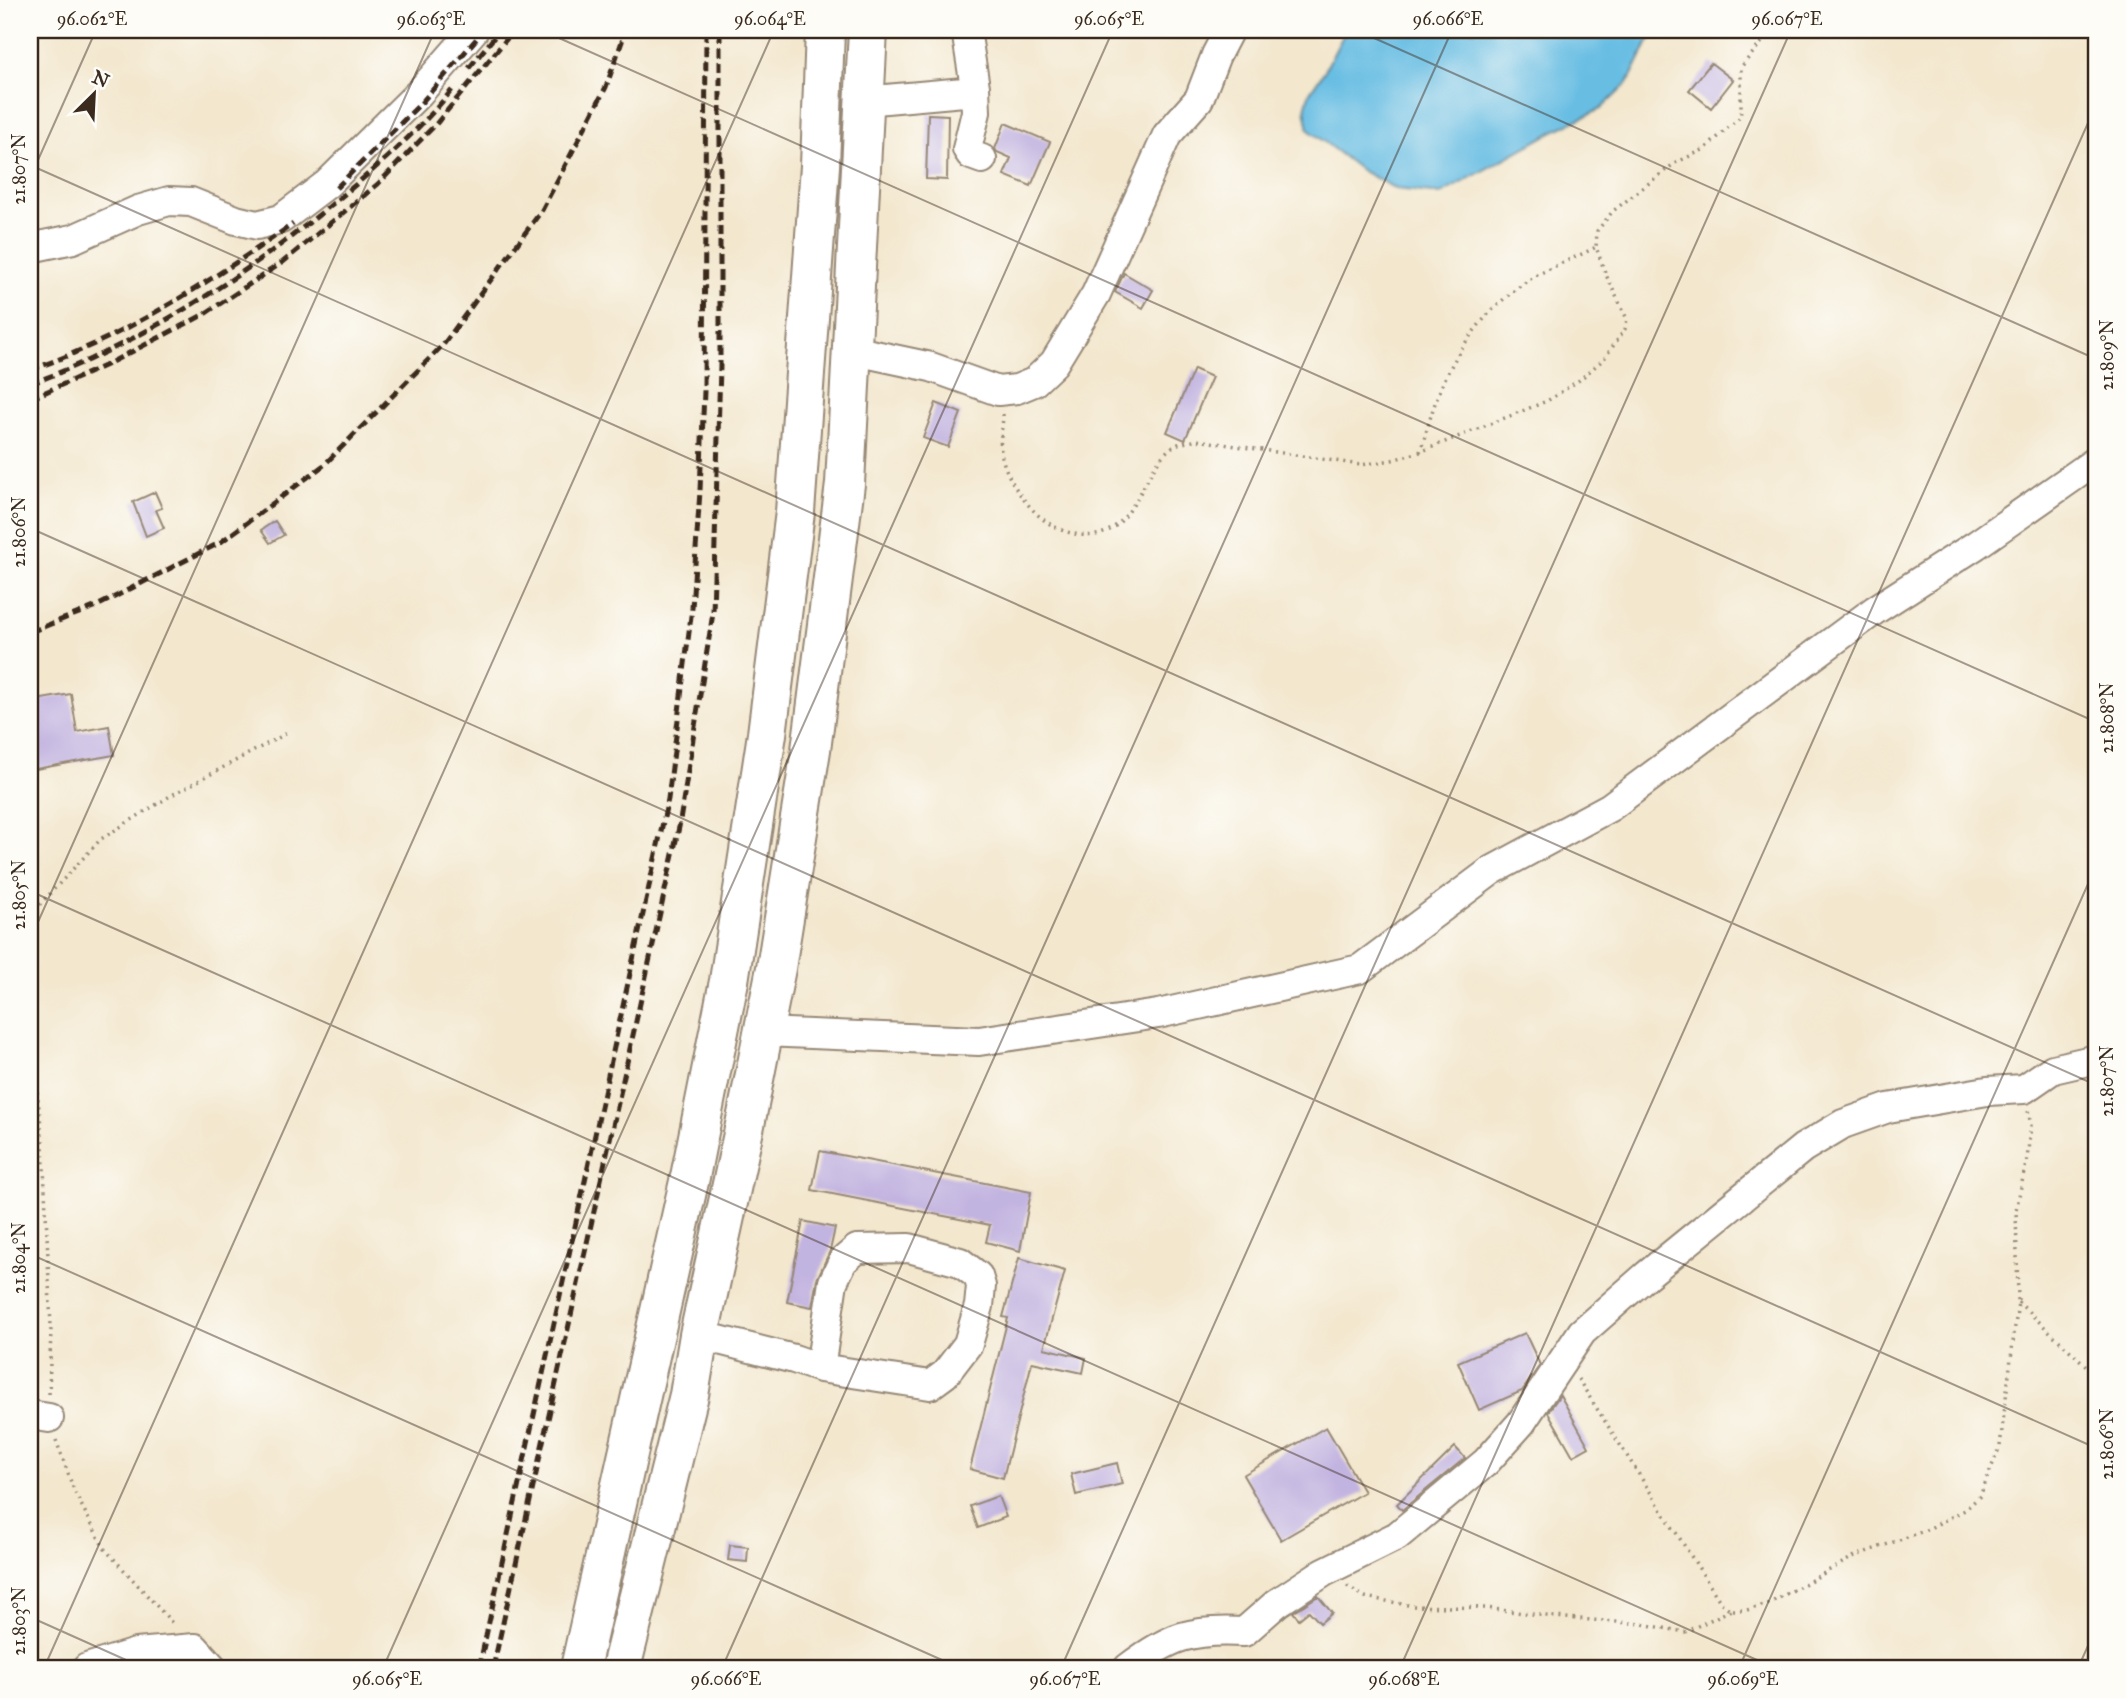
<svg xmlns="http://www.w3.org/2000/svg" width="2126" height="1698" font-family="'IM FELL Great Primer',serif">
	<style>
		.water { fill: #67bde3; stroke: #517480; stroke-width: 2 }
		.building { fill: #c2b4e0 }
		.lines { fill: none; stroke-linecap: round; stroke-linejoin: round }
		.minor-casing { stroke: #978876; stroke-width: 32 }
		.highway-casing { stroke: #978876; stroke-width: 42 }
		.path { stroke: #978876; stroke-width: 3.5; stroke-dasharray: 2 5; stroke-linecap: butt }
		.minor { stroke: #fff; stroke-width: 28 }
		.highway { stroke: #fff; stroke-width: 38 }
		.rail { stroke: #3b2a1e; stroke-width: 5; stroke-dasharray: 10 5; stroke-linecap: butt }
		.ticks { fill: none; stroke: #3b2a1e; stroke-width: 2; stroke-opacity: 0.45 }
		.neatline { fill: none; stroke: #3b2a1e; stroke-width: 2.5 }
		.ticks-label { font-size: 18px; text-anchor: middle; fill: #3b2a1e }
	</style>
	<rect width="100%" height="100%" fill="#fdfcf7"/>
	<filter id="ink" filterUnits="userSpaceOnUse"><feTurbulence type="fractalNoise" baseFrequency=".0143" numOctaves="2"/><feDisplacementMap in="SourceGraphic" scale="14" xChannelSelector="R" yChannelSelector="G"/><feConvolveMatrix kernelMatrix="1 2 1 2 8 2 1 2 1" color-interpolation-filters="sRGB"/></filter>
	<filter id="wash" filterUnits="userSpaceOnUse"><feTurbulence type="fractalNoise" baseFrequency=".00686" numOctaves="4" result="noise"/><feDisplacementMap in="SourceGraphic" scale="28" xChannelSelector="R" yChannelSelector="G"/><feGaussianBlur stdDeviation="1.57" result="paint"/><feColorMatrix in="noise" values="0 0 0 0 0 0 0 0 0 0 0 0 0 0 0 0 0 1.4 0 .05"/><feComposite in="paint" operator="in"/></filter>
	<g filter="url(#wash)">
		<rect width="100%" height="100%" fill="#f3e7ce"/>
		<!-- water -->
		<path class="water" d="M1346 30H1656L1647 44 1628 83 1601 109 1558 129 1441 194 1396 189 1362 171 1309 130 1305 109 1309 94 1325 70Z"/>
		<g id="blocks">
			<!-- building -->
			<path class="building" d="M1711 63 1733 80 1711 108 1689 90Z
				M928 114 948 115 947 180 926 179Z
				M1005 123 1050 142 1031 186 1004 175 1011 158 997 152 995 149Z
				M1124 273 1153 290 1143 308 1115 292Z
				M1194 369 1212 377 1185 440 1167 432Z
				M936 403 961 413 948 447 923 438Z
				M155 492 162 508 156 510 164 528 146 536 133 502Z
				M275 521 284 535 270 543 261 530Z
				M71 694 77 732 109 726 114 755 30 770V701Z
				M820 1151 1031 1192 1020 1251 986 1242 990 1225 812 1190Z
				M803 1221 835 1228 830 1251 817 1279 812 1307 787 1302Z
				M1019 1258 1065 1271 1044 1348 1086 1358 1083 1373 1032 1362 1003 1478 970 1469 1008 1318 1003 1317Z
				M1525 1333 1540 1365 1522 1391 1479 1410 1458 1362Z
				M1560 1395 1589 1447 1573 1456 1548 1412Z
				M1326 1427 1364 1492 1281 1540 1243 1475Z
				M1455 1447 1465 1458 1402 1510 1397 1504Z
				M1117 1463 1122 1484 1076 1495 1071 1474Z
				M998 1496 1006 1517 978 1528 970 1506Z
				M730 1545 748 1547 747 1562 728 1560Z
				M1318 1596 1332 1613 1320 1623 1309 1611 1299 1619 1293 1612Z"/>
		</g>
	</g>
	<g filter="url(#ink)">
		<use href="#blocks" fill-opacity="0" stroke="#978876" stroke-width="2"/>
		<g class="lines">
			<defs>
				<path id="minor" d="M966 30 975 87 976 112 967 149 971 155 982 159
					M864 101 975 91
					M30 248 73 239 138 210 169 201 191 202 236 220 257 225 281 219 327 184 419 93 474 30
					M851 350 931 367 998 391 1017 389 1034 382 1054 363 1096 294 1167 135 1199 99 1216 55 1229 30
					M763 1032 979 1041 1158 1014 1360 969 1491 871 1610 807 1875 610 1976 545 2096 461
					M699 1335 794 1359 820 1368 930 1385 945 1374 968 1344 979 1306 981 1286 978 1276 960 1262 909 1248 857 1249 843 1261 833 1282 820 1368
					M30 1415 49 1418
					M87 1668 136 1653 195 1648 213 1668
					M1128 1668C1170 1636 1191 1629 1244 1632L1277 1603 1324 1572 1397 1536 1486 1462 1521 1423 1582 1332 1647 1275 1803 1148 1843 1124 1888 1108 1987 1091 2024 1089 2053 1069 2096 1059"/>
				<path id="highway" d="M580 1668 690 1177 729 981 767 734 795 512 820 166 825 30
					M621 1668 689 1395 699 1335 745 1125 776 968 811 750 845 484 868 30"/>
			</defs>
			<!-- minor casing -->
			<use href="#minor" class="minor-casing"/>
			<!-- highway casing -->
			<use href="#highway" class="highway-casing"/>
			<!-- path -->
			<path class="path" d="M1003 414C1003 426 999 439 1001 451 1004 474 1021 499 1038 515 1050 526 1065 533 1081 535 1137 543 1142 461 1176 445 1182 442 1191 442 1197 440L1361 465 1392 460 1420 452 1547 401 1578 381 1604 359 1625 329 1627 319 1606 275 1596 247 1597 231 1613 211 1675 163 1705 149 1741 116V67L1772 30
				M1420 452C1427 431 1432 409 1440 390 1459 343 1494 300 1537 275 1556 265 1577 257 1596 247
				M30 915 101 839 170 796 289 732
				M30 1029 43 1143 51 1328 49 1395
				M2018 1302 2096 1375
				M1578 1379 1721 1603 1731 1610H1747L1768 1604 1855 1556 1924 1531 1965 1510 1980 1496 2000 1446 2018 1302 2016 1210 2027 1159 2031 1126 2028 1110
				M56 1440 75 1493 104 1548 175 1626
				M1347 1586 1365 1597 1413 1606 1486 1608 1554 1617 1642 1624 1685 1632 1731 1610"/>
			<!-- minor -->
			<use href="#minor" class="minor"/>
			<!-- highway -->
			<use href="#highway" class="highway"/>
			<!-- rail -->
			<path class="rail" d="M469 68 500 30
				M336 188 422 102 484 30
				M30 370C126 337 210 281 293 224
				M30 384C147 341 253 271 348 191 385 160 422 127 452 90
				M30 399 104 366 203 315 283 262 378 184 436 124 514 30
				M30 632 97 606 221 542 324 465 443 345 542 210 606 87 626 30
				M479 1668 668 799 692 608 700 491 704 391 706 30
				M493 1668 679 827 713 613 720 366V30"/>
		</g>
	</g>
	<!-- ticks -->
	<path class="ticks" d="M541 30 2096 722M1356 30 2096 359M30 165 2096 1085M30 178 96 30M30 528 2096 1448M30 891 1775 1668M30 940 435 30M30 1254 960 1668M30 1617 144 1668M44 1668 774 30M383 1668 1113 30M722 1668 1452 30M1061 1668 1791 30M1400 1668 2096 105M1739 1668 2096 866M2078 1668 2096 1628"/>
	<!-- margin -->
	<rect width="2126" height="1698" fill="none" stroke="#fdfcf7" stroke-width="77"/>
	<!-- north arrow -->
	<g transform="translate(94 94) rotate(24)" stroke="#fdfcf7" stroke-width="5" paint-order="stroke">
	<path d="M0-5L12 26L0 18L-12 26Z" fill="#3b2a1e"/>
	<text y="-10" font-size="19" font-weight="bold" text-anchor="middle" fill="#3b2a1e">N</text>
	</g>
	<rect x="38" y="38" width="2050" height="1622" class="neatline"/>
	<g class="ticks-label">
		<text x="92" y="25">96.062°E</text>
		<text x="431" y="25">96.063°E</text>
		<text x="770" y="25">96.064°E</text>
		<text x="1109" y="25">96.065°E</text>
		<text x="1448" y="25">96.066°E</text>
		<text x="1787" y="25">96.067°E</text>
		<text transform="translate(19 169) rotate(-90)" y="6">21.807°N</text>
		<text transform="translate(2107 355) rotate(-90)" y="6">21.809°N</text>
		<text transform="translate(19 532) rotate(-90)" y="6">21.806°N</text>
		<text transform="translate(2107 718) rotate(-90)" y="6">21.808°N</text>
		<text transform="translate(19 895) rotate(-90)" y="6">21.805°N</text>
		<text transform="translate(2107 1081) rotate(-90)" y="6">21.807°N</text>
		<text transform="translate(19 1258) rotate(-90)" y="6">21.804°N</text>
		<text transform="translate(2107 1444) rotate(-90)" y="6">21.806°N</text>
		<text transform="translate(19 1621) rotate(-90)" y="6">21.803°N</text>
		<text x="387" y="1685">96.065°E</text>
		<text x="726" y="1685">96.066°E</text>
		<text x="1065" y="1685">96.067°E</text>
		<text x="1404" y="1685">96.068°E</text>
		<text x="1743" y="1685">96.069°E</text>
	</g>
</svg>
